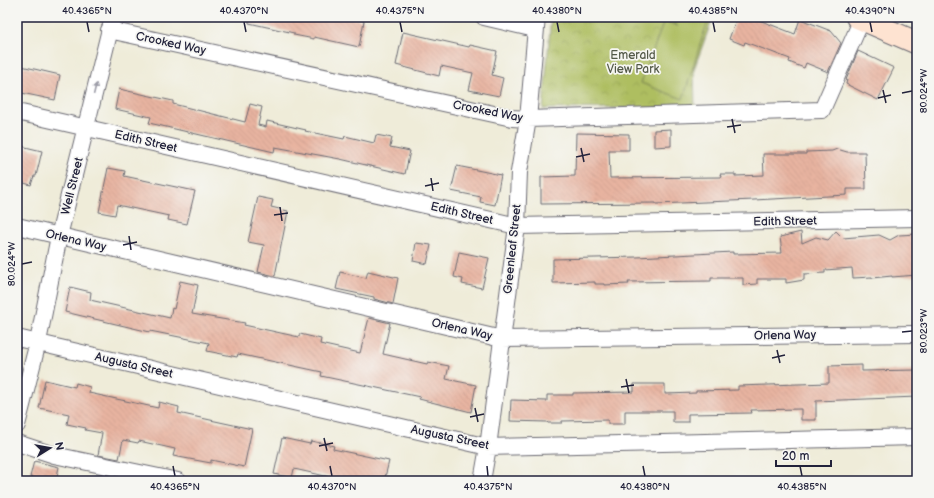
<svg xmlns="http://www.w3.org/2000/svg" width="934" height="498" font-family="'Balsamiq Sans',sans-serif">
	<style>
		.park { fill: url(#park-crowns); stroke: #68704e }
		.garden { fill: #aebe60; stroke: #68704e }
		.building { fill: url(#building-back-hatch) }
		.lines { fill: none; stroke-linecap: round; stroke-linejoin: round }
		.street-casing { stroke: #6a6972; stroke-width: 18 }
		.secondary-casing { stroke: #6a6972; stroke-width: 24 }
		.street { stroke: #fff; stroke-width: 16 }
		.secondary { stroke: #fee3d1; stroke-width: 22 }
		.oneway { fill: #9c9ca7 }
		.ticks { fill: none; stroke: #22223b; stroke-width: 1.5 }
		.labels { text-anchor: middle; stroke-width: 3.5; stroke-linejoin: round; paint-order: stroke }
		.street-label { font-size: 12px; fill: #22223b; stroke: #f6f6f2 }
		.park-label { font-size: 12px; fill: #535948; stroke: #f6f6f2 }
		.neatline { fill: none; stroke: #22223b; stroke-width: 1.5 }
		.ticks-label { font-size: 10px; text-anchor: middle; fill: #22223b }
	</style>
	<defs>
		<pattern id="park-crowns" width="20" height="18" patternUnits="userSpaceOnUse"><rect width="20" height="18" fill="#aebe60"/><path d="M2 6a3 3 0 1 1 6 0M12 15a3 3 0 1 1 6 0" fill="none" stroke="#95a354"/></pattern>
		<pattern id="building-back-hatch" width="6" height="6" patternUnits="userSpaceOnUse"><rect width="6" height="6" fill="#e8b4a0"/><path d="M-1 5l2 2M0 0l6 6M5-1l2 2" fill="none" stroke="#c79a8b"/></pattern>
	</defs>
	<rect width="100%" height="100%" fill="#f6f6f2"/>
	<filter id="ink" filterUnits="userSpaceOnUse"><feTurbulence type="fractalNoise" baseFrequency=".025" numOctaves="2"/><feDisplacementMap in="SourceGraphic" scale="8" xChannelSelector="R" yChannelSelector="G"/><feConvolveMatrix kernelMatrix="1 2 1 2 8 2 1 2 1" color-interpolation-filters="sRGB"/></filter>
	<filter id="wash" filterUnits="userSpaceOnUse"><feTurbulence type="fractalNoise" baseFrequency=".012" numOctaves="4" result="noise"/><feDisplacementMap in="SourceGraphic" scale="16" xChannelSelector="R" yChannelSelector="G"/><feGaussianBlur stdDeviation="0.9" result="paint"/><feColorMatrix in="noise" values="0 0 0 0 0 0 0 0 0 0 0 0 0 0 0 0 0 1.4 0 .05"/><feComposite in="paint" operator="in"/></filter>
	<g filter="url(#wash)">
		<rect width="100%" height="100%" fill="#efecd9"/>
		<!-- park -->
		<path class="park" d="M551 17H713L694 69 695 107 543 109Z"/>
		<!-- garden -->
		<path class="garden" d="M677 17H710L703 35 683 99 641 83 664 21 678 26 674 24Z"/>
		<g id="blocks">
			<!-- building -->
			<path class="building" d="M249 17H347L364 21 359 47 314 37V39L294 35V33L249 23Z
				M737 17H751L795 34 800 19 831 31 841 43 828 72 806 63 804 68 789 62 790 59 745 42 744 45 729 39Z
				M403 32 469 47 470 45 497 51 492 75 503 78 499 96 469 90 473 73 441 66 439 76 396 65Z
				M858 51 894 68 878 100 846 84 847 80H846Z
				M17 65 60 75 55 100 17 92Z
				M119 89 173 101V104L245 122 250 104 262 107 258 125 266 127 267 121 306 130 305 131 344 139 345 136 374 143 376 135 392 138 390 147 410 151 405 174 340 159 275 147 274 152 149 123 151 117 115 109Z
				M671 129V146L654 147V130Z
				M576 133 629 134V150H609L610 178 721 177 720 174H735V176L764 175 763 154H806V152L832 151 837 149 847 152H865L866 189H847V195L754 200 656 204V203L541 204V177L575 176Z
				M17 145 42 151 36 176H34L31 185 17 181Z
				M457 166 501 175 495 205 480 202 481 197 451 191Z
				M108 168 125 171 124 176 195 191 187 224 168 220 169 216 117 205 115 215 99 212Z
				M258 197 273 200 271 207 288 211 275 276 258 272 264 245 248 242Z
				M836 231 843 238 879 235 890 240 899 235 917 234V275L892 277V276L872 278V277L853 278 852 268 825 270V273L804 274V280L786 283V279H757V284L743 285V278H711V281L628 282 629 284 604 285V284H595V282L553 283V259L637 257 733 252V254L782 253 780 237 801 232 802 243 816 237 828 240Z
				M416 243 431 245 427 264 413 261Z
				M459 252 489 258 482 288 462 284 463 279 454 277Z
				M368 271 398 278 393 304 374 299V297L336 289 340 272 366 278Z
				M180 281 198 285 192 314 245 323 244 325 299 337 300 334 321 339 320 344 360 353 369 318 390 323 383 354 427 364 428 362 449 366 446 379 476 385 471 412 419 399 420 397 321 376 322 372 238 354 237 357 207 351 209 343 150 331V332L65 312 70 287 91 292 90 300 170 318 172 308 174 309Z
				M862 365V371L917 370V397L816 401V420H801V409L751 410 752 413 688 414V422H673V411H625V424H608V420L562 421V423H548L547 422 510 421 511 400 547 401V395H573V393L634 392V384H665V394L696 393V391L738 390V386L829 383V366Z
				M45 380 75 387 76 383 90 387 89 393 158 408 159 402 179 407 178 413 252 429 244 467 211 460V463L173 456 175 449 139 441 138 443 123 440 119 459 98 455 102 433 85 430 86 428 67 424 69 414 39 408Z
				M282 438 310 444 311 441 334 446 333 449 389 461 384 481H338L339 479 294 469 292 478 274 474Z
				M34 461 59 467 56 481H48L30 477Z"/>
		</g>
	</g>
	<g filter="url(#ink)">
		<use href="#blocks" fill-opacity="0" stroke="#6a6972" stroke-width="1"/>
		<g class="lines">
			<defs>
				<path id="street" d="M484 17 535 29
					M109 30 512 118 528 119 822 110 862 19
					M17 112 517 226 917 218
					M17 226 502 339 917 334
					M17 338 488 447 917 437
					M17 425 38 342 59 236 113 17
					M17 443 54 455 178 481
					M482 481 488 447 517 226 519 172 528 119 537 17"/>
				<path id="secondary" d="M857 17 917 43"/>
			</defs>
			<!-- street casing -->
			<use href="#street" class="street-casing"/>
			<!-- secondary casing -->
			<use href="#secondary" class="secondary-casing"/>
			<!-- street -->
			<use href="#street" class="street"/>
			<!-- secondary -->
			<use href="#secondary" class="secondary"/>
		</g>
		<!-- one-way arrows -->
		<defs><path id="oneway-solid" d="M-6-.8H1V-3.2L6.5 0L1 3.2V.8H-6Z"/></defs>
		<use class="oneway" href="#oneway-solid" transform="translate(95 89) rotate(-76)"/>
	</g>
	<!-- ticks -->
	<path class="ticks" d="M87 22 89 32M244 22 246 32M400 22 402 32M557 22 559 32M713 22 715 32M870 22 872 32M883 90 886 103M902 93 912 91M878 98 891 95M732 119 735 133M727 127 741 125M581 148 584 162M576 157 590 154M431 178 433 191M425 186 439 183M280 207 282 221M274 215 288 213M129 236 131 250M123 245 137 242M22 264 32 262M902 332 912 331M777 350 780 363M772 358 785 355M626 379 629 393M621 387 634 385M475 408 478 422M470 417 484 414M324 438 327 451M319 446 333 443M173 466 175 476M330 466 332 476M487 466 488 476M643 466 645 476M800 466 802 476"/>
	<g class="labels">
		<!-- street labels -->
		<g class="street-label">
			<text transform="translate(171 43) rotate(12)" y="4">Crooked Way</text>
			<text transform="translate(488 111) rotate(11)" y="4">Crooked Way</text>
			<text transform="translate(146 141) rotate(13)" y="4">Edith Street</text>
			<text transform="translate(72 186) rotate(-76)" y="4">Well Street</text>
			<text transform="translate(462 213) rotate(13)" y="4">Edith Street</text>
			<text transform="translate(785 221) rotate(-1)" y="4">Edith Street</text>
			<text transform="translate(76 240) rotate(13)" y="4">Orlena Way</text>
			<text transform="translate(512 249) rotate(-84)" y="4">Greenleaf Street</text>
			<text transform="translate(462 329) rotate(13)" y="4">Orlena Way</text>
			<text transform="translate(785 335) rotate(-1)" y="4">Orlena Way</text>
			<text transform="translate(134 365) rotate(13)" y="4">Augusta Street</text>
			<text transform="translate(450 437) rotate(12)" y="4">Augusta Street</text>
		</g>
		<!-- park labels -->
		<g class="park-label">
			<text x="633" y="59">Emerald<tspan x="633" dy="14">View Park</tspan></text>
		</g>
	</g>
	<!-- margin -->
	<rect width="934" height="498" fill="none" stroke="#f6f6f2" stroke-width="44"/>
	<!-- north arrow -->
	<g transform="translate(50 448) rotate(79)" stroke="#f6f6f2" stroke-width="3" paint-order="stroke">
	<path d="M0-3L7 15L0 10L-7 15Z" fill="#22223b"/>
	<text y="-6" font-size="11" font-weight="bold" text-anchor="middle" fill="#22223b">N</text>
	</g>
	<!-- scale -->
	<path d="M776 460v6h55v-6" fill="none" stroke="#22223b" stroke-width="2"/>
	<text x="782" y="460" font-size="12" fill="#22223b" stroke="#f6f6f2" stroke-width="3" paint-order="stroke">20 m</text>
	<rect x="22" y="22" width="890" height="454" class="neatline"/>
	<g class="ticks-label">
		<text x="87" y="14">40.4365°N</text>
		<text x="244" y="14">40.4370°N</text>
		<text x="400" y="14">40.4375°N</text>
		<text x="557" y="14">40.4380°N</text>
		<text x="713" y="14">40.4385°N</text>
		<text x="870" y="14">40.4390°N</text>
		<text transform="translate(923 91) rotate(-90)" y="4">80.024°W</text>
		<text transform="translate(11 264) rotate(-90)" y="4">80.024°W</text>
		<text transform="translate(923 331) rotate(-90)" y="4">80.023°W</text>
		<text x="175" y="490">40.4365°N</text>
		<text x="332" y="490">40.4370°N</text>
		<text x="488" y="490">40.4375°N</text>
		<text x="645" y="490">40.4380°N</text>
		<text x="802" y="490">40.4385°N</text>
	</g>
</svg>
